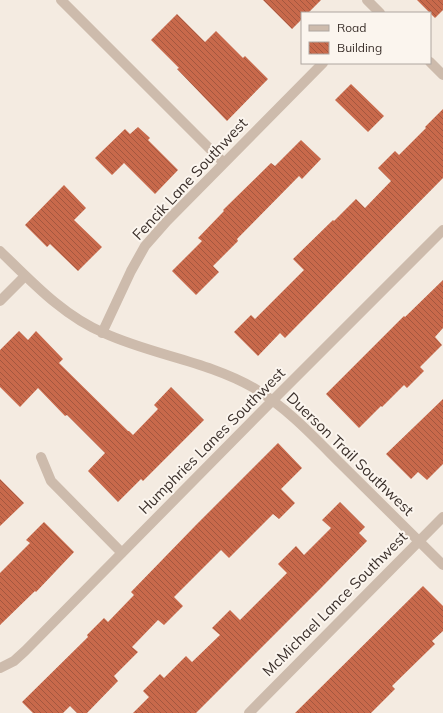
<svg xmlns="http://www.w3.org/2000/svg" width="443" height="713" font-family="Mulish,sans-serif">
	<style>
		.building { fill: url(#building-back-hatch) }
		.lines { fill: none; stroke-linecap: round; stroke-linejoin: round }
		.minor { stroke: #cdbbac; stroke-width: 10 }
		.labels { text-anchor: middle; stroke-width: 4; stroke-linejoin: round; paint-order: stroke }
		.street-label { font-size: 15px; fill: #3b302b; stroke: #fbf5ee }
	</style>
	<defs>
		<pattern id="building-back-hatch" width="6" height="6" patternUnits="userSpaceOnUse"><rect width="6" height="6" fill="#c8694b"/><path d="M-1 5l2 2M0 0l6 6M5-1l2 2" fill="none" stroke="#a4573f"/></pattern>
	</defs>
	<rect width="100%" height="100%" fill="#f4ebe1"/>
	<!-- building -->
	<path class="building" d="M263 0H321L308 13H302V19L292 29Z
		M417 0H443V10L435 18Z
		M177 14 205 42 216 31 243 58 245 56 268 79 227 121 177 69 179 68 151 40Z
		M351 84 384 116 368 132 335 100Z
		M443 109V178L285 338 280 333 258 356 234 332 251 315 255 319 304 270 293 259 333 220 334 221 356 199 365 208 391 181 378 168 395 151 399 155 426 128 425 127Z
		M138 127 150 138 148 140 178 170 155 194 124 163 112 175 95 158 125 129 130 134Z
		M301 140 321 159 302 179 299 176 237 239 238 241 213 266 219 272 196 295 172 271 202 241 198 238 224 211 223 210 271 163 275 166Z
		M64 185 86 208 74 220 102 247 78 271 50 244 47 247 25 225Z
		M443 280V328L435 337 442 345 420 367 424 371 407 388 404 385 382 407 381 406 359 428 326 394 404 316 405 317Z
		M19 331 28 340 36 331 63 359 59 363 128 431H129L133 435 158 409 154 405 171 387 204 420 143 481 141 479 118 502 88 471 105 453 67 415 65 416 38 388 20 407 0 387V350Z
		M443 399V464L427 480 418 472 411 479 386 454Z
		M278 443 302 468 281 489 295 503 279 519 273 514 229 558 221 550 174 597 183 606 164 625 158 620 132 647 138 652 114 676 118 681 87 713H77L70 706 63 713H33L22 702 88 637 87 635 104 618 108 622 134 595 131 592 196 525Z
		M0 479 24 503 0 526Z
		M340 502 365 527 359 533 367 541 321 588 196 713H133L149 697 143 691 160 674 164 678 186 656 192 662 220 635 212 628 230 610 240 620 287 573 278 564 296 546 304 555 331 528 322 520Z
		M44 522 74 552 36 592 35 591 0 625V573L30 543 26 540Z
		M423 586 443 606V631L432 641 435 644 392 686 395 689 371 713H295Z"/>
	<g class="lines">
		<!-- minor -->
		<path class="minor" d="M61 0 224 163
			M367 0 380 13
			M430 62 443 75
			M0 251C31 281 63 316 104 333 152 355 207 361 254 388 287 408 313 436 340 463 374 497 409 531 443 565
			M0 301 25 276
			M102 333 131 271 145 246 167 221 323 63
			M41 457 51 481 122 553
			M0 668 14 661 25 651 272 401 443 230
			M249 713 443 517"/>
	</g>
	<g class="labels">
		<!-- street labels -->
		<g class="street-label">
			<text transform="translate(190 179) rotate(-47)" y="5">Fencik Lane Southwest</text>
			<text transform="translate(212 441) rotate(-45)" y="5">Humphries Lanes Southwest</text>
			<text transform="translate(350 454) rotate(44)" y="5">Duerson Trail Southwest</text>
			<text transform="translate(335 604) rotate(-45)" y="5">McMichael Lance Southwest</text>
		</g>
	</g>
	<!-- legend -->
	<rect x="301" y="12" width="130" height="52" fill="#fbf5ee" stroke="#aea6a0"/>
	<rect x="309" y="25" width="20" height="6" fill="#cdbbac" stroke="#aea6a0"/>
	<text x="337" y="32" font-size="12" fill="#3b302b">Road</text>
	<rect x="309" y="42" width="20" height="12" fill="url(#building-back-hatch)" stroke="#aea6a0"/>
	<text x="337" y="52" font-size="12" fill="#3b302b">Building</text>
</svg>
